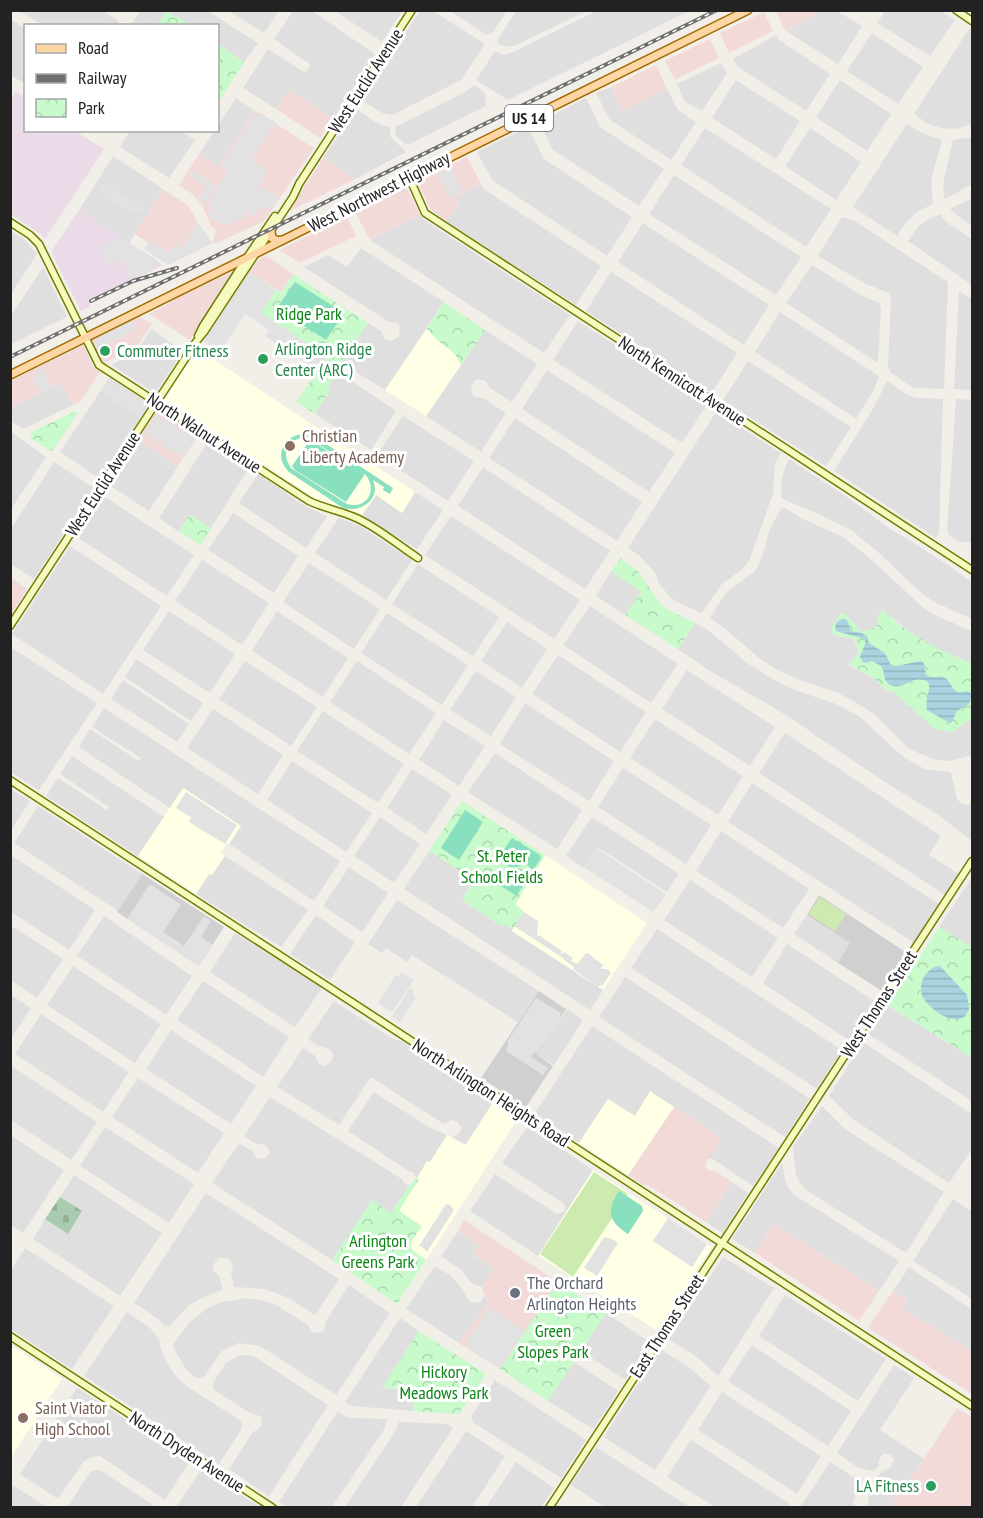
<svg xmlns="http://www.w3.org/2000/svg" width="983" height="1518" font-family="'PT Sans Narrow',sans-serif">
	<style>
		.residential { fill: #e0dfdf }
		.commercial { fill: #f2dad9 }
		.industrial { fill: #ebdbe8 }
		.education { fill: #ffffe5 }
		.religious { fill: #d0d0d0 }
		.grass { fill: #cdebb0 }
		.cemetery { fill: url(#cemetery-stones) }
		.park { fill: url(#park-crowns) }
		.pitch { fill: #88e0be; fill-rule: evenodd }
		.parking { fill: #e2e2e2 }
		.water { fill: url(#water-rules) }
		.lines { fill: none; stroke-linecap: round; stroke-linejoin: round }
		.secondary-casing { stroke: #707d05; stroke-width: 9 }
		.primary-casing { stroke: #a06b00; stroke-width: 10 }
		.secondary { stroke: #f7fabf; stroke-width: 6 }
		.primary { stroke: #fcd6a4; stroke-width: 7 }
		.rail-casing { stroke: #707070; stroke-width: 4 }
		.rail { stroke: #fff; stroke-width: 1.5; stroke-dasharray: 4.5; stroke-linecap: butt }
		.leisure-dot { fill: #2e9e5b; stroke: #fff; stroke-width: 2 }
		.education-dot { fill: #8d6e63; stroke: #fff; stroke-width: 2 }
		.worship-dot { fill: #6b7280; stroke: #fff; stroke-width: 2 }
		.labels { text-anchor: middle; stroke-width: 6; stroke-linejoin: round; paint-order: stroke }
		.shield { fill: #fff; stroke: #646464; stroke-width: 1.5 }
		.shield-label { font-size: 16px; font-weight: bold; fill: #222 }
		.street-label { font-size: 18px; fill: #222; stroke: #fff }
		.park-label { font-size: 18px; fill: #0c8416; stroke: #fff }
		.leisure-label { font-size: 18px; fill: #27864d; stroke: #fff; text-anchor: start }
		.education-label { font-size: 18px; fill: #785e54; stroke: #fff; text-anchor: start }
		.worship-label { font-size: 18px; fill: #5b616d; stroke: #fff; text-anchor: start }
	</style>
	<defs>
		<pattern id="cemetery-stones" width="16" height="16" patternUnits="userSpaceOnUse" patternTransform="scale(1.5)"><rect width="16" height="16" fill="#aacbaf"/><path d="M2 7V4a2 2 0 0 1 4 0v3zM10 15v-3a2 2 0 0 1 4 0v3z" fill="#92ae96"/></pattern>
		<pattern id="park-crowns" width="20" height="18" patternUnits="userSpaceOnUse" patternTransform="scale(1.5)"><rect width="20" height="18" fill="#c8facc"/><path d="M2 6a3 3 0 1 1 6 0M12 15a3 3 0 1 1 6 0" fill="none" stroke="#acd6af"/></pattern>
		<pattern id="water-rules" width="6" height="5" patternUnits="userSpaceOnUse" patternTransform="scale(1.5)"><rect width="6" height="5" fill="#aad3df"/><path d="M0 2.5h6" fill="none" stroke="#92b5bf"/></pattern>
	</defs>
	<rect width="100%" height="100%" fill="#f2efe9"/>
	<!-- residential -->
	<path class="residential" d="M599 10 689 11 508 100 476 80 495 51 503 55 511 53Z
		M886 10 941 11 955 20 930 56 877 23Z
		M19 11H103L119 21 116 25H42Z
		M140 11H208L258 43 244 62 218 44V26L190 25 167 11 157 25 130 26Z
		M229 11H279L264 33Z
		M293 11H312L375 54 333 119 289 90 276 109 243 88 268 49 305 73 311 65 274 39Z
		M335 11H402L382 42Z
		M420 11H433L485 44 461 80 392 115 382 113 361 100Z
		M450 11 507 10V11L493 32 487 35Z
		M516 11V10L587 11 516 45 509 47 498 44 497 41Z
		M824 11H837L862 26 838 64 785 30Z
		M11 19 25 29V84L11 75Z
		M969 29 972 31V124L956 129 941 128 928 124 914 114Z
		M872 33 923 67 898 104 847 71Z
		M776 35 779 40 830 74 806 111 738 67 733 59Z
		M721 63 727 73 702 111 685 102 677 84Z
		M736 80 800 121 776 159 712 118Z
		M840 80 891 114 867 151 816 117Z
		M474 85 485 93 486 106 410 144H405L396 136 395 127 465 92Z
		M611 87 622 110 667 89 678 110 696 122 671 160 609 119 596 93Z
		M236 98 254 110 218 167 199 154 215 131 218 130V126Z
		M586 98 600 127 664 169 639 206 552 149 539 122Z
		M356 109 377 123 383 126 390 127V136L406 152 355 179 323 158Z
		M907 124 924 134 942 140 931 180 933 204 919 211 907 221 897 236 853 207Z
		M528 127 544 159 632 217 607 256 492 180 477 152Z
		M705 128 831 209 806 247 681 165Z
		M810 128 861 162 836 200 785 166Z
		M130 131H181L195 140 169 178 120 147Z
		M972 137V184L945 199 943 192 944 179 953 140Z
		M113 156 163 189 129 243 79 210Z
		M674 175 801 257 776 295 649 214Z
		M481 184 484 189 601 266 576 305 446 221 460 202 456 198Z
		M972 198V197V226L959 217 950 209Z
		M940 214 946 222 972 239V285L908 241 918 227 925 221Z
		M420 215 424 220 570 315 544 353 370 240Z
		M842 217 853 220 948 282 944 389 913 388 890 372 888 366 891 297 888 293 864 283 818 256Z
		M643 223 769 305 744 345 618 262Z
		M11 231 24 239 37 254 11 294Z
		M361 248 444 302 385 390 356 372 350 366 339 364 368 323 381 331 385 339 391 341 395 339 399 336 400 328 398 323 389 322 304 267 328 255 347 267Z
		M812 265 861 295 879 303 881 308 878 363 786 303Z
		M43 267 67 317 11 344V316Z
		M611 272 737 353 712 393 586 311Z
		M959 291 972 299V390L954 389Z
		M780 312 879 376 874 390 856 419 755 352Z
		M578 321 707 404 682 443 553 360Z
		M151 329 183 351 155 393 112 365 128 355 135 353Z
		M485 330 537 364 512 402 490 388 486 381 477 379 474 381 471 389 472 394 475 397 483 398 506 413 481 452 426 416Z
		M748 361 851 427 826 466 723 400Z
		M547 370 675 453 649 492 522 409Z
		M335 376H341L346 379 352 381 396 411 371 450 315 414 330 391 327 388Z
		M109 378 149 404 100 479 60 452Z
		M887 381 906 394 916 398 943 399 939 533 936 538 834 471 874 407Z
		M62 383 73 405 23 429 11 421 10 402H12L14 406Z
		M956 399 972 400V542H961L957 541 948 534 947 530Z
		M716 412 781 453 775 463 773 494 749 561 741 570 721 585 702 613 683 605 671 598 661 586 658 582 657 575 639 555 628 548Z
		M403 416 474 461 448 501 377 455Z
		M515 418 642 502 617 541 489 458Z
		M11 432 46 457 11 509Z
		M138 440 178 466 149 511 109 485Z
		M207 443 248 469 211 528 190 515 179 532 159 518Z
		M789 459 847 497 890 529 906 538 950 566 972 583V619L934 602 920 592 879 553 851 530 816 513 781 498 782 479 784 471Z
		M54 462 94 488 34 579 11 564V529Z
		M483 467 610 551 585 589 458 506Z
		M258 474 308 508 327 516 306 548 239 503Z
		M415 492 443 510 417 549 362 515 376 495 402 513Z
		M102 495 194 555 167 596 75 536Z
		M781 508H785L803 519 843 537 867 556 925 609 939 617 972 631V666L971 663 940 650 917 638 883 610 877 627 867 631H860L850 619 834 635 854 639 859 653 849 665 875 679 884 689 894 692 933 728 953 732 972 718V755L951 761 936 760 909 749 876 716 860 705 838 693 797 679 774 668 758 657 723 627 710 618 719 603 730 589 753 573 758 566 765 548 769 531Z
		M233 513 298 556 274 593 208 550Z
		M451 516 580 600 554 639 425 555Z
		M339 518 360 526 412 560 386 600 315 553 338 519Z
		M70 546 161 606 103 694 12 634Z
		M202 560 269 603 242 645 175 601Z
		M309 563 380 609 354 649 283 602Z
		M418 564 499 617 473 656 392 604Z
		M611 571 641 592 625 615 596 596Z
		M590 606 678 664 651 703 563 645Z
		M169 611 235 654 210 693 143 650Z
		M277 611 348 658 323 697 252 651Z
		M387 613 468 665 442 705 361 653Z
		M507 622 547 649 522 688 481 661Z
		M695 623 708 630 746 662 774 680 792 689 836 704 860 717 900 754 915 764 925 769 951 772 957 799 961 803 967 805 972 804V841L938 815 880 779 835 748 813 734 807 729 778 710 710 671 678 649Z
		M11 647 97 703 39 790 11 772Z
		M558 655 646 712 620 752 532 694Z
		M136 659 203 703 191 721 125 677Z
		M245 661 317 707 291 746 219 699Z
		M357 661 436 713 409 754 330 702Z
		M687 670 775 727 750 766 662 709Z
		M476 671 516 697 491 736 450 710Z
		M123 680 189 724 177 742 111 699Z
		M525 703 614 761 589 801 500 744Z
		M104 708 340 861 314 901 229 844 241 826 184 788 170 808 79 747 90 729 139 761 141 758 92 727Z
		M213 709 283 755 258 794 187 748Z
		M323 711 404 764 378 803 297 751Z
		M655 719 743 776 718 815 630 758Z
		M444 720 485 746 459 786 419 760Z
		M785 733 941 836 929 855 959 874 945 895 759 773Z
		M495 753 582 810 557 849 468 792Z
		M72 756 164 817 138 856 46 796 58 778 107 810 109 807 60 774Z
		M292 761 372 813 346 852 267 800Z
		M623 768 711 825 686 864 598 807Z
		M412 769 452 795 426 834 387 808Z
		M752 783 939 904 914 943 728 822Z
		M11 789 30 801 11 830Z
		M38 806 142 874 118 911 14 843Z
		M380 817 420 844 394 883 354 856Z
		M592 817 679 874 667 892 597 847 583 868 566 856Z
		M721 831 809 889 783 928 696 871Z
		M429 851 474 880 462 900 502 926 504 924 513 929 512 931 603 990 590 1010 404 889Z
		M11 855 95 910 69 950 11 912Z
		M225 856 308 910 281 947 196 894 210 873 212 875Z
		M349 867 388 893 362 932 323 906Z
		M972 877V947L939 927Z
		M690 880 778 938 752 977 664 920Z
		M397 900 539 991 518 1022 412 955 407 962 386 948 382 953 368 944Z
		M316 915 355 942 330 980 290 954Z
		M807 915 851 943 838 963 794 934Z
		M104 916 192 976 166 1015 77 956Z
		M10 925 63 959 37 998 11 980Z
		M657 929 842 1050 817 1089 631 968Z
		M235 933 322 988 295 1027 210 972Z
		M787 944 876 1002 850 1041 763 983Z
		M73 966 161 1024 135 1063 47 1005Z
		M625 977 810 1099 785 1137 599 1017Z
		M203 981 289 1037 263 1077 177 1020Z
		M11 995 31 1008 11 1039Z
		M334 1001 393 1039 402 1041 494 1101 465 1145 452 1137 458 1135 461 1130V1127L456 1121 452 1120 444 1124 372 1078H370L339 1125 277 1087 303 1048 315 1056 319 1064 325 1066 331 1062 333 1057 332 1052 329 1049 318 1046 308 1039Z
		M887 1005 972 1058V1101L868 1034Z
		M567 1009 583 1020 554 1065 537 1055Z
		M41 1014 129 1072 103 1112 15 1054Z
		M592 1026 779 1148 753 1186 713 1159H707L721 1138 650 1092 635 1116 608 1099 579 1143 535 1113Z
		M171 1030 256 1086 231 1124 146 1069Z
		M863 1042 972 1114V1149L949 1183 853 1119 829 1096Z
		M10 1065 97 1122 71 1160 11 1120Z
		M138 1078 224 1133 198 1173 112 1117Z
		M374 1092 427 1126 447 1135 430 1163 427 1162 417 1178 414 1173 408 1171 348 1131Z
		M270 1097 402 1179 405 1184 410 1185 391 1213 372 1201 332 1260 212 1183 239 1143 252 1151 256 1158 265 1159 267 1156 270 1152 268 1148 266 1146 263 1144H256L244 1136Z
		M822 1106 843 1127 856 1136 944 1192 906 1253 806 1190 800 1183 796 1175 793 1147Z
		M528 1126 593 1170 538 1256 470 1211 495 1174 557 1214 564 1212 565 1208 563 1203 502 1163Z
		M105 1127 194 1184 169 1223 80 1166Z
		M10 1135 64 1170 23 1233 11 1225Z
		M782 1163 786 1183 790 1190 796 1196 899 1261 879 1291 774 1224 755 1253 732 1239Z
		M74 1175 162 1233 120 1296 33 1239 45 1219 68 1233 82 1212 60 1197Z
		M732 1182 748 1193 723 1233 706 1222Z
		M206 1193 339 1279 315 1315 290 1299 274 1292 262 1289 234 1287 231 1273 233 1264 229 1259 224 1258H218L213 1266V1270L219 1276 223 1290 204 1297 188 1306 169 1327 165 1326 158 1319 134 1303Z
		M953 1199 972 1212V1299L913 1261Z
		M458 1231 479 1246 474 1256 494 1269 482 1287 471 1283 461 1270 441 1256Z
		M25 1248 114 1306 72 1369 11 1329V1270Z
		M723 1257 774 1288 718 1376 697 1357 669 1339Z
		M435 1266 450 1275 460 1286 469 1300 473 1303 479 1302 482 1301 484 1295 488 1303 459 1343 406 1309Z
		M909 1267 972 1310V1351L902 1309 908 1300 893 1291Z
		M349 1285 390 1313 336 1395 260 1346 239 1343 231 1346 221 1352 203 1378H199L195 1377 186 1369 174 1349 173 1344 191 1321 206 1309 221 1302 247 1298 262 1300 276 1305 308 1325 312 1332 319 1333 324 1330 326 1321Z
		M785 1295 886 1359 858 1401 759 1336Z
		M127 1312 150 1328 159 1339 161 1349 167 1363 175 1375 188 1387 240 1420 242 1425 241 1430 219 1464 84 1376Z
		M606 1313 650 1342 625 1380 581 1351Z
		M400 1318 419 1331 382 1388 414 1390 413 1411 352 1406 345 1402Z
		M752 1345 851 1411 828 1446 728 1381Z
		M660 1349 687 1366 711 1386 655 1470 604 1437Z
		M247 1355 255 1357 328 1405 269 1496 229 1469 253 1432 259 1429 261 1425 262 1420 260 1416 250 1413 214 1390 213 1387V1383L225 1364 231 1360 238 1356Z
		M574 1362 618 1391 593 1429 548 1401Z
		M894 1365 914 1378 880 1430 924 1459 889 1507H863L867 1505 869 1500 868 1495 872 1483 883 1470 888 1469 891 1466 894 1459 890 1454H883L878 1461 880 1465 874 1471 859 1468 837 1453Z
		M495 1380 586 1440 561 1478 474 1423 471 1417Z
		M77 1388 190 1461 165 1500 100 1456 92 1457 84 1461 58 1499 20 1474Z
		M722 1392 821 1456 797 1494 698 1430Z
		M338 1411 346 1417 353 1418 387 1419 385 1428 332 1507H288L279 1502Z
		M399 1422 448 1424 453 1428 401 1507H345L395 1432Z
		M466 1431 505 1456 472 1507H416Z
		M691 1440 790 1504 788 1507H715L667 1477Z
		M596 1447 690 1507H605L571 1485Z
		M516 1462 554 1488 541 1507H486Z
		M830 1462 863 1483 865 1485 864 1489 862 1492 856 1493 853 1502 854 1505 861 1507H800Z
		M94 1470H100L156 1507 70 1508 68 1506 90 1472Z
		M201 1470 260 1507H176Z
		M14 1486 47 1507H11V1491Z"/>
	<!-- commercial -->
	<path class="commercial" d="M776 11H824L785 30Z
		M764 12 773 31 729 53 720 33Z
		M710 39 719 58 675 80 665 61Z
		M656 65 667 89 622 111 611 87Z
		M289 90 333 119 320 138 276 109Z
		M254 110 314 148 264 221 215 244 213 240 216 230 210 225 203 206 192 194 179 185 199 154 218 166Z
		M467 157 481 184 456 197 460 202 446 221 431 210 417 181Z
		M323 158 355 179 288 212Z
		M406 187 420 215 370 240 355 212Z
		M163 189 189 206 203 235 168 256 135 234Z
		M347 217 356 236 299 263 279 250Z
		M266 256 293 274 281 292 249 272 258 260Z
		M232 272 233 273 190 340 149 314 165 306 175 299Z
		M134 317H140L152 324 136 348 102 364 90 339Z
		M83 345 93 366 100 372 81 401 73 405 61 383 14 406 12 402H11V381Z
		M158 410 198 436 178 466 138 440Z
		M11 578 27 589 11 614Z
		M674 1107 722 1138 708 1159 705 1166 709 1171H715L732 1182 706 1222 648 1185H643L628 1175Z
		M464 1220 558 1282 500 1369 459 1343 488 1303 484 1295 482 1287 494 1269 473 1255 479 1246 458 1231Z
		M774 1224 879 1291 859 1321 755 1253Z
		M893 1291 908 1300 903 1309 972 1351V1394L868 1328Z
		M957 1408 972 1417V1507H889L924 1459Z"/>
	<!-- industrial -->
	<path class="industrial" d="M16 92 25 98 26 130 75 131 104 149 45 239 42 235 11 214 10 101Z
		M79 210 163 265 89 301 91 306 81 311 51 252Z"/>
	<!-- education -->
	<path class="education" d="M427 329 437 340 455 354 461 365 426 416 385 390Z
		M196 351 204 353 415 492 402 513 376 495 362 515 353 511 318 500 164 400Z
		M183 788 241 826 229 844 227 843 221 853 225 856 212 875 209 874 196 894 138 856Z
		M545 855 647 923 603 990 512 931 523 912 515 905Z
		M650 1091 674 1107 628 1175 579 1143 608 1099 635 1116Z
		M494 1101 519 1117 426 1260 411 1249 398 1211 419 1180 417 1178 427 1161 430 1162 447 1135 466 1145Z
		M593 1170 712 1247 656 1330 538 1256Z
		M11 1345 62 1379 11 1457Z"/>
	<!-- religious -->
	<path class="religious" d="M142 874 224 927 199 966 117 912Z
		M819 895 907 953 882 991 838 963 850 943 807 915Z
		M539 991 566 1009 537 1055 553 1066 526 1107 481 1078Z"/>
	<!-- grass -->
	<path class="grass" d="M820 897 846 914 835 931 809 914Z
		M594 1172 628 1194 573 1277 540 1254Z"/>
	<!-- cemetery -->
	<path class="cemetery" d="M60 1197 82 1211 68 1234 45 1219Z"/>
	<!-- park -->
	<path class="park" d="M167 11 190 25H157Z
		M218 44 244 62 218 103Z
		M293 274 368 323 340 364 344 365 341 376H335L327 387 330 390 315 414 296 402 327 357 261 313 276 290 281 292Z
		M444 302 485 330 461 365 455 354 437 340 427 329Z
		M75 411 78 413 53 450 51 451 31 438 30 435 32 432Z
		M190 515 211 528 201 545 179 532Z
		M621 558 639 572 660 603 668 610 695 623 678 649 625 615 641 592 611 571Z
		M883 610C908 635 939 650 971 663L972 666V718L953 732 933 728 894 692 884 689 875 679 849 664 859 653 855 639 834 635 831 629 840 613 845 614 860 631H867L877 627 878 615Z
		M462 801 545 855 515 904 524 912 513 929 504 924 502 927 462 900 474 880 429 851Z
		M939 927 972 947V1058L888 1005Z
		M417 1178 419 1179 399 1211 422 1226C408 1247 405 1246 426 1260L397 1304 332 1260 372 1200 391 1213 410 1185 412 1184Z
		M558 1282 606 1313 548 1401 500 1369Z
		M419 1331 486 1374 459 1414 413 1411 414 1390 382 1388Z"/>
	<!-- pitch -->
	<path class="pitch" d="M295 282 344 313 326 340 277 308Z
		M301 434 314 436 393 488 390 494 383 490 384 487 373 480C374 481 375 489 375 490 373 505 356 512 343 508L289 472C274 457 282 438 301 434ZM304 437 309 438 344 461 310 440 292 466 295 470 346 502 365 474C378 489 368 510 347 504L291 468C281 453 286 441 304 437Z
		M465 810 483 822 459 860 441 848Z
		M512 838 540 855 541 858 533 870 527 865 526 862C516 871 506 867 497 859Z
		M516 875 528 878 517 895H515L501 886 510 876Z
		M619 1191 642 1206 643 1211 628 1234C608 1221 606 1211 619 1191Z"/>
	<!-- parking -->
	<path class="parking" d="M255 113 259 115 261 113 278 124 275 128 272 127 251 160 268 172 245 207 247 212 244 214 245 217 225 226 219 222H215L214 219 211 220 207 213 211 211V204L208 203 228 171 221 166Z
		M451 168 463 192 450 198 438 174Z
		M193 170 216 185 205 202 199 198 206 187 189 176Z
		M105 183 143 208 141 211 138 214 134 211 132 214 99 192Z
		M260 186 278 197 274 204 261 210 255 207 257 212 250 216 246 207Z
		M198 223 213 243 168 265 144 249 150 241 169 253 175 244 182 248Z
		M120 237 157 260 154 264 156 267 131 279 121 259 108 264 100 247Z
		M249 272 276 290 261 313 328 357 318 371 265 336 269 330 245 314 220 352 204 341Z
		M133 320 136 330 98 349 94 343 98 341 96 338Z
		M42 367 52 387 40 392 32 376 37 373 36 370Z
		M109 378 116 382 114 385 119 389 121 387 137 396 136 399 139 402 142 399 148 403 138 417 103 394 105 392 102 390Z
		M158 414 160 418 162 417 163 422 168 421V423H173L176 428 177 427 179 430 185 431 184 433H187L190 437 191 436 194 440 182 459 180 455 176 451H171V449H167L165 446 164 447 162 441H156V439L151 438 149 435 148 437 145 433Z
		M186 792 237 825 225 844 189 822 191 817 176 808Z
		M596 848 666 894 653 912 584 867Z
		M150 884 181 905 163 932 184 946 204 916 211 921 201 937 213 945 199 966 127 919Z
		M524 912 538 921 537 936H540L562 951 561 953 562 954 564 952 573 958 571 961 577 964 586 953 589 954 603 965 601 969H607L611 973 602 986 600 985 598 987 573 969 574 967 560 956 514 926Z
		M401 972 414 980 393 1011H389L378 1003 396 975 399 976Z
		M410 988 413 990 414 997 416 998 400 1022 392 1017Z
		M536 998 561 1013 560 1015 561 1017 537 1053 535 1052 531 1057 548 1068 543 1075 506 1051 509 1044 507 1042Z
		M446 1204 450 1205 454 1210 427 1252 422 1247 419 1246Z
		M668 1218 707 1244 692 1267 653 1241Z
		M604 1237 612 1239 618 1243 597 1276 584 1268Z
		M489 1308 524 1331 499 1368 465 1345Z"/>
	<!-- water -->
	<path class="water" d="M844 619 847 620 851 631 861 633 867 636 869 643 885 653 891 665 896 666 921 661 924 663 926 675C935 680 938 674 945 678 951 681 952 691 958 692 962 693 965 691 968 691L972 695 969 704 957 711 951 723 944 720 927 710C924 699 932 690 928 682 915 674 906 688 894 686 882 684 886 673 881 666 878 664 875 663 872 661L866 663 863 662 860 657 865 644V639L836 631C834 624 837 620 844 619Z
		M939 966 942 968 967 995 969 1009C968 1012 966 1015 964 1017 952 1026 926 1007 922 995 920 990 921 982 924 977 928 971 932 967 939 966Z"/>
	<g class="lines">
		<defs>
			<path id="secondary" d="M956 10 972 21
				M409 177 425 213 972 570
				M299 184 412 10
				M10 222 30 235 39 244 99 365 309 501C324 508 340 511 354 517 376 526 398 545 418 558
				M198 336 203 326 246 259 275 216
				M10 626 196 342 204 332 293 197 300 182
				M10 780C331 988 652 1198 972 1406
				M10 1336 273 1508
				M549 1508 972 861"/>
			<path id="primary" d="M271 231 272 238 278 241 281 240
				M10 375 748 10"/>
		</defs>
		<!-- secondary casing -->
		<use href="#secondary" class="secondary-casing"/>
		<!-- primary casing -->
		<use href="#primary" class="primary-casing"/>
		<!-- secondary -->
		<use href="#secondary" class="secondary"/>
		<!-- primary -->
		<use href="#primary" class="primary"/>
		<defs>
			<path id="rail" d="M91 301 133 281 177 268
				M10 357 717 10"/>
		</defs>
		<!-- rail casing -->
		<use href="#rail" class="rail-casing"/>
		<!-- rail -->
		<use href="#rail" class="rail"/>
	</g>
	<!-- markers -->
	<g class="leisure-dot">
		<circle cx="105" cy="351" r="6"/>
		<circle cx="263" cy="359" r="6"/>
		<circle cx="931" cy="1486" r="6"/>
	</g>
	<g class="education-dot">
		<circle cx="290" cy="446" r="6"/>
		<circle cx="23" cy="1418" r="6"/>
	</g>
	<circle class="worship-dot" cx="515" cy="1293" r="6"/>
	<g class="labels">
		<!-- shield labels -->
		<rect class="shield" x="505" y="105" width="48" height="26" rx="4.5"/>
		<g class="shield-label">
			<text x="529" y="124">US 14</text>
		</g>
		<!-- street labels -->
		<g class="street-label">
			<text transform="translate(366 81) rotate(-57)" y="6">West Euclid Avenue</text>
			<text transform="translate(379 192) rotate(-27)" y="6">West Northwest Highway</text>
			<text transform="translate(682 381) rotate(33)" y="6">North Kennicott Avenue</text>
			<text transform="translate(204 433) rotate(33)" y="6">North Walnut Avenue</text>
			<text transform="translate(103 484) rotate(-57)" y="6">West Euclid Avenue</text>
			<text transform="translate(879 1004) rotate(-57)" y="6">West Thomas Street</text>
			<text transform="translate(491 1093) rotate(33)" y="6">North Arlington Heights Road</text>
			<text transform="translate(667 1326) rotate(-57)" y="6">East Thomas Street</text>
			<text transform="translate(187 1452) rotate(33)" y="6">North Dryden Avenue</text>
		</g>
		<!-- park labels -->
		<g class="park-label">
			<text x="309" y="320">Ridge Park</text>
			<text x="502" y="862">St. Peter<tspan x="502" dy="21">School Fields</tspan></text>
			<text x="378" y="1247">Arlington<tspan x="378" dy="21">Greens Park</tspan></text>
			<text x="553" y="1337">Green<tspan x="553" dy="21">Slopes Park</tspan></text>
			<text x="444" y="1378">Hickory<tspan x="444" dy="21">Meadows Park</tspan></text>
		</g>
		<!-- leisure labels -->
		<g class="leisure-label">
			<text x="275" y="355">Arlington Ridge<tspan x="275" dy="21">Center (ARC)</tspan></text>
			<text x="117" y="357">Commuter Fitness</text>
			<text x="919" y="1492" text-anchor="end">LA Fitness</text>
		</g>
		<!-- education labels -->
		<g class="education-label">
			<text x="302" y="442">Christian<tspan x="302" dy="21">Liberty Academy</tspan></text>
			<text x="35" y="1414">Saint Viator<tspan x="35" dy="21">High School</tspan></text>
		</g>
		<!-- worship labels -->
		<g class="worship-label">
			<text x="527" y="1289">The Orchard<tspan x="527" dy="21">Arlington Heights</tspan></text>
		</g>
	</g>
	<!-- border -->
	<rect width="983" height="1518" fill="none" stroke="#222222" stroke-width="24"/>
	<!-- legend -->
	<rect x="24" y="24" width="195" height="108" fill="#ffffff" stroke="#a7a7a7" stroke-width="1.5"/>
	<rect x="36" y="44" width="30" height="9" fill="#fcd6a4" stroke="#a7a7a7" stroke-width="1.5"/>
	<text x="78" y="54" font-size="18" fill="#222222">Road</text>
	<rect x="36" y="74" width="30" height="9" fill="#707070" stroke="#a7a7a7" stroke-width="1.5"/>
	<text x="78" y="84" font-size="18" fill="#222222">Railway</text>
	<rect x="36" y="99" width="30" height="18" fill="url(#park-crowns)" stroke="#a7a7a7" stroke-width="1.5"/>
	<text x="78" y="114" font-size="18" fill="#222222">Park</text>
</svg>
